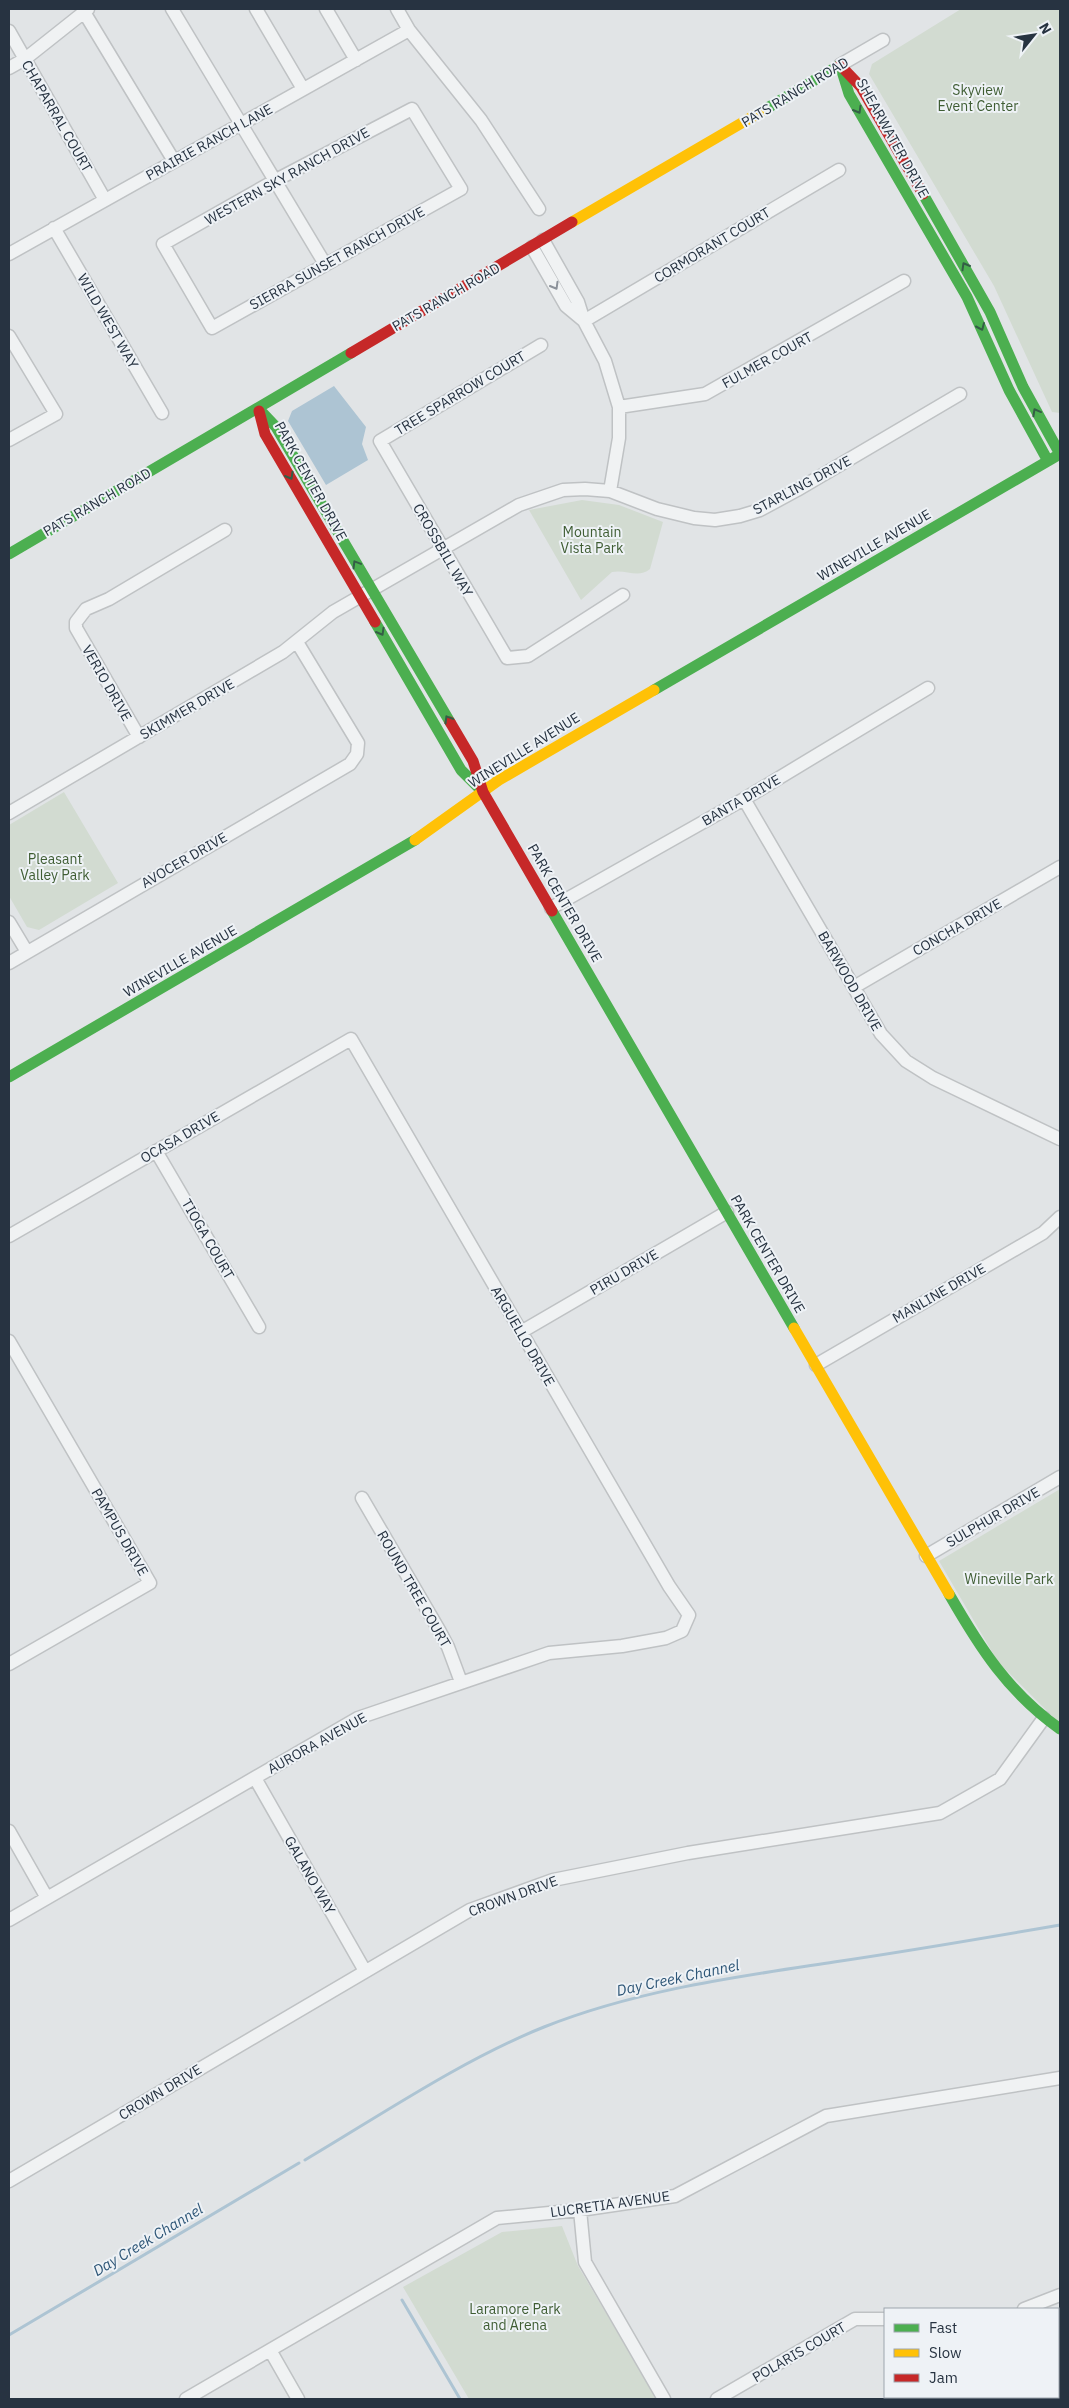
<svg xmlns="http://www.w3.org/2000/svg" width="1069" height="2408" font-family="'IBM Plex Sans',sans-serif">
	<style>
		.green { fill: #d2dbd1 }
		.water { fill: #adc4d3 }
		.lines { fill: none; stroke-linecap: round; stroke-linejoin: round }
		.stream { stroke: #adc4d3; stroke-width: 3 }
		.street-casing { stroke: #bfc2c4; stroke-width: 15 }
		.street { stroke: #f0f2f3; stroke-width: 12 }
		.fast { stroke: #4caf50; stroke-width: 11 }
		.slow { stroke: #ffc107; stroke-width: 11 }
		.jam { stroke: #c62828; stroke-width: 11 }
		.oneway { stroke: #345e46 }
		.oneway2 { stroke: #8c929a }
		.labels { text-anchor: middle; stroke-width: 4; stroke-linejoin: round; paint-order: stroke }
		.park-label { font-size: 14px; fill: #3f5d33; stroke: #eef2f6 }
		.street-label { font-size: 14px; fill: #273341; stroke: #eef2f6 }
		.water-label { font-size: 15px; font-style: italic; fill: #2e5677; stroke: #eef2f6 }
	</style>
	<rect width="100%" height="100%" fill="#e1e4e6"/>
	<!-- green -->
	<path class="green" d="M961 9H1060V413L1052 412 994 286 869 74 872 64Z
		M582 500 619 505 663 522 650 569C638 579 626 569 612 572L581 600 529 510Z
		M64 792 118 883 39 930 27 927 9 896V825Z
		M1060 1489V1724L998 1662 939 1561Z
		M562 2226 578 2266 657 2399H469L403 2287 502 2232Z"/>
	<!-- water -->
	<path class="water" d="M334 386 366 427 362 444 368 460 326 485 288 421 292 411Z"/>
	<g class="lines">
		<!-- stream -->
		<path class="stream" d="M305 2160C381 2115 462 2060 544 2027 637 1990 736 1977 834 1962 909 1951 985 1938 1060 1925
			M402 2300 460 2399
			M9 2335 299 2163"/>
		<defs>
			<path id="street" d="M172 9 325 264
				M256 9 303 89
				M326 9 356 60
				M397 9 409 30 481 120 539 209
				M84 12 174 161
				M9 31 105 200
				M840 65 883 40
				M9 68 25 59 88 9
				M412 109 461 189 212 328 163 244 276 180Z
				M54 228 162 413
				M543 240 578 302 584 321 605 361 619 407V438L610 491
				M532 247 566 306 584 321
				M9 254 409 30
				M584 321 839 170
				M9 336 56 414 9 440
				M541 345 380 441 507 658 528 656 623 595
				M619 407 705 394 904 281
				M139 737 76 628V622L86 609 109 599 225 530
				M744 799 881 1034 906 1061 933 1078 1060 1139
				M9 813 283 652 333 612 519 505 563 490 585 489 610 491 657 509 694 518 715 520 740 516 760 510 797 490 960 394
				M551 908 744 799 928 688
				M9 922 27 952
				M9 963 350 764 357 754 358 743 297 642
				M854 987 1060 867
				M156 1151 259 1327
				M9 1236 351 1039 669 1586 689 1615 682 1631 666 1638 622 1646 549 1653 358 1718 9 1920
				M521 1332 727 1212
				M9 1341 150 1583 9 1664
				M816 1365 1043 1233 1060 1217
				M362 1498 439 1630 448 1647 461 1682
				M926 1556 1060 1477
				M255 1778 365 1971
				M9 1831 47 1898
				M9 2181 470 1910 553 1880 688 1853 940 1813 1000 1779 1044 1718
				M580 2210 585 2262 664 2399
				M1024 2309 1060 2295
				M270 2350 298 2399
				M186 2399 497 2218 580 2210 675 2196 826 2116 1060 2078
				M717 2399 855 2319H885"/>
		</defs>
		<!-- street casing -->
		<use href="#street" class="street-casing"/>
		<!-- street -->
		<use href="#street" class="street"/>
		<!-- fast -->
		<path class="fast" d="M841 68 849 94 967 297 1009 390 1048 461
			M764 110 840 65
			M923 194 990 312 1023 387 1060 454
			M258 408 276 427 450 722
			M9 554 351 353
			M375 622 461 770 479 788
			M654 690 1060 454
			M552 911 794 1328
			M9 1077 415 840
			M949 1594C980 1648 1008 1692 1060 1729"/>
		<!-- slow -->
		<path class="slow" d="M572 222 764 110
			M415 840 499 780 654 690
			M794 1328 949 1594"/>
		<!-- jam -->
		<path class="jam" d="M840 65 861 87 923 194
			M351 353 572 222
			M259 411 265 434 375 622
			M450 722 473 761 483 792 552 911"/>
	</g>
	<!-- one-way arrows -->
	<defs><path id="oneway-chevron" d="M-2-3.5L2.5 0L-2 3.5" fill="none" stroke-width="1.6" stroke-linecap="round" stroke-linejoin="round" transform="scale(1.25)"/></defs>
	<g class="oneway">
		<use href="#oneway-chevron" transform="translate(858 110) rotate(60)"/>
		<use href="#oneway-chevron" transform="translate(965 266) rotate(-120)"/>
		<use href="#oneway-chevron" transform="translate(981 327) rotate(66)"/>
		<use href="#oneway-chevron" transform="translate(1036 412) rotate(-119)"/>
		<use href="#oneway-chevron" transform="translate(290 476) rotate(60)"/>
		<use href="#oneway-chevron" transform="translate(356 564) rotate(-121)"/>
		<use href="#oneway-chevron" transform="translate(381 632) rotate(60)"/>
		<use href="#oneway-chevron" transform="translate(448 719) rotate(-121)"/>
	</g>
	<use class="oneway2" href="#oneway-chevron" transform="translate(555 286) rotate(60)"/>
	<g class="labels">
		<!-- park labels -->
		<g class="park-label">
			<text x="978" y="95">Skyview<tspan x="978" dy="16">Event Center</tspan></text>
			<text x="592" y="537">Mountain<tspan x="592" dy="16">Vista Park</tspan></text>
			<text x="55" y="864">Pleasant<tspan x="55" dy="16">Valley Park</tspan></text>
			<text x="1009" y="1584">Wineville Park</text>
			<text x="515" y="2314">Laramore Park<tspan x="515" dy="16">and Arena</tspan></text>
		</g>
		<!-- street labels -->
		<g class="street-label">
			<text transform="translate(795 92) rotate(-31)" y="5">PATS RANCH ROAD</text>
			<text transform="translate(57 116) rotate(60)" y="5">CHAPARRAL COURT</text>
			<text transform="translate(893 138) rotate(61)" y="5">SHEARWATER DRIVE</text>
			<text transform="translate(209 142) rotate(-29)" y="5">PRAIRIE RANCH LANE</text>
			<text transform="translate(287 176) rotate(-29)" y="5">WESTERN SKY RANCH DRIVE</text>
			<text transform="translate(712 245) rotate(-31)" y="5">CORMORANT COURT</text>
			<text transform="translate(337 258) rotate(-29)" y="5">SIERRA SUNSET RANCH DRIVE</text>
			<text transform="translate(446 297) rotate(-30)" y="5">PATS RANCH ROAD</text>
			<text transform="translate(108 321) rotate(60)" y="5">WILD WEST WAY</text>
			<text transform="translate(767 360) rotate(-29)" y="5">FULMER COURT</text>
			<text transform="translate(460 393) rotate(-31)" y="5">TREE SPARROW COURT</text>
			<text transform="translate(311 481) rotate(61)" y="5">PARK CENTER DRIVE</text>
			<text transform="translate(802 485) rotate(-28)" y="5">STARLING DRIVE</text>
			<text transform="translate(97 502) rotate(-30)" y="5">PATS RANCH ROAD</text>
			<text transform="translate(874 545) rotate(-30)" y="5">WINEVILLE AVENUE</text>
			<text transform="translate(443 550) rotate(60)" y="5">CROSSBILL WAY</text>
			<text transform="translate(107 683) rotate(60)" y="5">VERIO DRIVE</text>
			<text transform="translate(187 709) rotate(-30)" y="5">SKIMMER DRIVE</text>
			<text transform="translate(524 750) rotate(-32)" y="5">WINEVILLE AVENUE</text>
			<text transform="translate(741 800) rotate(-30)" y="5">BANTA DRIVE</text>
			<text transform="translate(184 860) rotate(-30)" y="5">AVOCER DRIVE</text>
			<text transform="translate(565 903) rotate(60)" y="5">PARK CENTER DRIVE</text>
			<text transform="translate(957 927) rotate(-30)" y="5">CONCHA DRIVE</text>
			<text transform="translate(180 961) rotate(-30)" y="5">WINEVILLE AVENUE</text>
			<text transform="translate(850 981) rotate(60)" y="5">BARWOOD DRIVE</text>
			<text transform="translate(180 1137) rotate(-30)" y="5">OCASA DRIVE</text>
			<text transform="translate(208 1239) rotate(60)" y="5">TIOGA COURT</text>
			<text transform="translate(768 1254) rotate(60)" y="5">PARK CENTER DRIVE</text>
			<text transform="translate(624 1272) rotate(-30)" y="5">PIRU DRIVE</text>
			<text transform="translate(939 1293) rotate(-30)" y="5">MANLINE DRIVE</text>
			<text transform="translate(523 1336) rotate(60)" y="5">ARGUELLO DRIVE</text>
			<text transform="translate(993 1517) rotate(-30)" y="5">SULPHUR DRIVE</text>
			<text transform="translate(120 1532) rotate(60)" y="5">PAMPUS DRIVE</text>
			<text transform="translate(414 1589) rotate(60)" y="5">ROUND TREE COURT</text>
			<text transform="translate(317 1743) rotate(-29)" y="5">AURORA AVENUE</text>
			<text transform="translate(310 1875) rotate(60)" y="5">GALANO WAY</text>
			<text transform="translate(513 1896) rotate(-20)" y="5">CROWN DRIVE</text>
			<text transform="translate(160 2092) rotate(-31)" y="5">CROWN DRIVE</text>
			<text transform="translate(610 2204) rotate(-8)" y="5">LUCRETIA AVENUE</text>
			<text transform="translate(799 2352) rotate(-30)" y="5">POLARIS COURT</text>
		</g>
		<!-- water labels -->
		<g class="water-label">
			<text transform="translate(678 1978) rotate(-12)" y="5">Day Creek Channel</text>
			<text transform="translate(148 2240) rotate(-31)" y="5">Day Creek Channel</text>
		</g>
	</g>
	<!-- border -->
	<rect width="1069" height="2408" fill="none" stroke="#273341" stroke-width="20"/>
	<!-- legend -->
	<rect x="884" y="2308" width="175" height="90" fill="#eef2f6" stroke="#9ea6ae"/>
	<rect x="894" y="2324" width="25" height="8" fill="#4caf50" stroke="#9ea6ae"/>
	<text x="929" y="2333" font-size="15" fill="#273341">Fast</text>
	<rect x="894" y="2349" width="25" height="8" fill="#ffc107" stroke="#9ea6ae"/>
	<text x="929" y="2358" font-size="15" fill="#273341">Slow</text>
	<rect x="894" y="2374" width="25" height="8" fill="#c62828" stroke="#9ea6ae"/>
	<text x="929" y="2383" font-size="15" fill="#273341">Jam</text>
	<!-- north arrow -->
	<g transform="translate(1034 35) rotate(60)" stroke="#eef2f6" stroke-width="4" paint-order="stroke">
	<path d="M0-4L9 19L0 12L-9 19Z" fill="#273341"/>
	<text y="-8" font-size="14" font-weight="bold" text-anchor="middle" fill="#273341">N</text>
	</g>
</svg>
